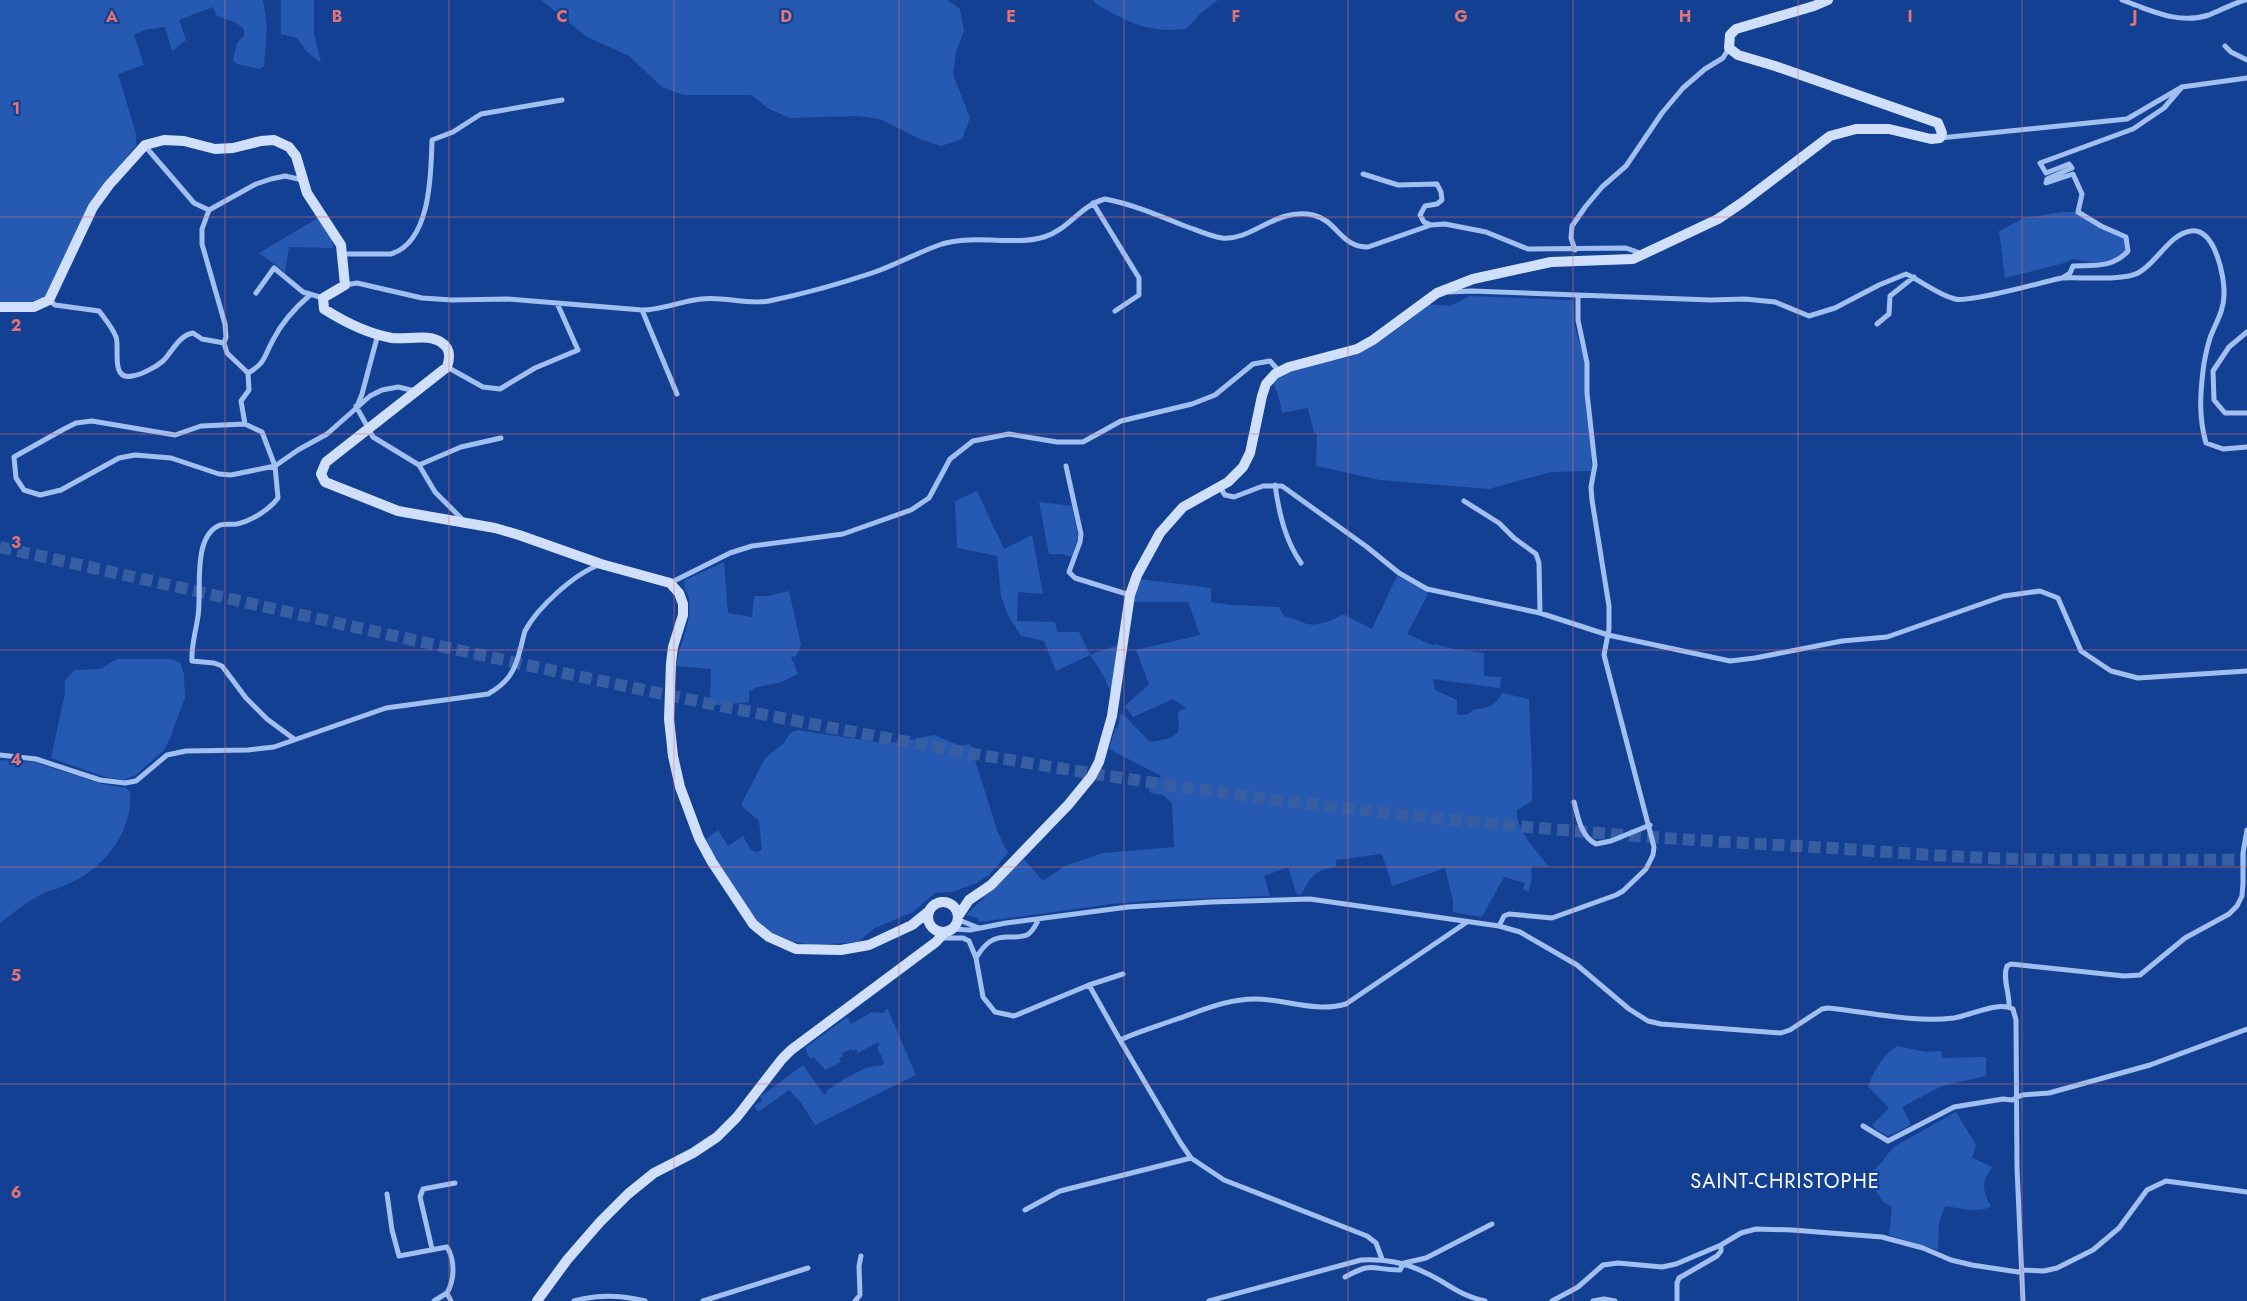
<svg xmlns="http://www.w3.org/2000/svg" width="2247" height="1301" font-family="Jost,sans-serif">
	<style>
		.green { fill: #2659b2 }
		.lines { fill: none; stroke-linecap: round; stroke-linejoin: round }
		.highway-tunnel { stroke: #375da3; stroke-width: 12; stroke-dasharray: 12 6; stroke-linecap: butt }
		.street { stroke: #a2bff2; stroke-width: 5 }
		.secondary { stroke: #d0e0fc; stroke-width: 10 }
		.grid { fill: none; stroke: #e47373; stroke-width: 1; stroke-opacity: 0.55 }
		.labels { text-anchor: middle; stroke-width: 4.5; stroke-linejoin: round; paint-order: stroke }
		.quarter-label { font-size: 20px; letter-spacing: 1px; fill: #fff; stroke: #144093 }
		.grid-label { font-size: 16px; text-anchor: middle; font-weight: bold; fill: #e47373; stroke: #144093; stroke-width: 4.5; stroke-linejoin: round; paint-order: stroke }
	</style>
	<rect width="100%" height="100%" fill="#144093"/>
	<!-- green -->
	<path class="green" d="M0 0H263L267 27 264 66 259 69 237 64 233 60 237 43 244 35V29L235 22 217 16 213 7 179 20 186 40 172 51 165 27 145 30 134 35 144 65 118 74 136 134V146L104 185 48 294C35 307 17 304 0 304Z
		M281 0H314V33L321 63 307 52 297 38 281 34Z
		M541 0H947L960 9 964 31 956 52 953 75 970 118 962 139 941 146 920 139 880 119 858 116 790 118 769 109 751 95H683L662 87 629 56 587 37Z
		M1093 0H1218L1201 13 1186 29C1146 33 1131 23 1096 4Z
		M2062 212H2078L2126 237 2128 251 2109 265 2073 259 2064 263 2005 278 1999 231 2024 218Z
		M318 218 332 240 333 248 289 247 285 272 259 253Z
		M1470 296 1571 300 1573 302 1575 327 1585 363 1592 471 1551 472 1489 489 1380 480 1316 466 1317 433H1314L1308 408 1282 413 1279 398 1273 383C1297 359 1337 366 1366 350 1388 338 1409 320 1429 304L1450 306Z
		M977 491 1004 549 1032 535 1043 594 1018 592 1017 621 1055 622 1057 632H1079L1090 655 1120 644 1112 694 1102 673 1090 655 1056 671 1044 641 1021 636 1008 615 1001 596 997 556 957 548 955 501Z
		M1039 502 1072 506 1078 536 1072 557 1061 554H1049Z
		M724 562 728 613 752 617 754 596H768L789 591 801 645 796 656 791 657 798 674 779 683 757 687 749 691V702L710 706 711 669 676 666C680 639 699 611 684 586L685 580Z
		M1397 576 1429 592 1407 634 1434 646 1435 644 1453 649 1484 653V676L1501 677 1500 688 1433 679 1435 690 1457 700V714C1463 716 1470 715 1473 710 1488 708 1495 706 1502 693L1529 699C1530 733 1533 767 1532 801L1517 810C1515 830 1538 852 1549 867L1534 866 1531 868 1532 879 1528 892 1523 889 1525 883 1504 877 1482 917 1453 912V901L1445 868 1392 886 1382 854 1336 860V867C1313 871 1312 875 1302 894L1297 895 1288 867 1264 876 1270 896 1159 900 1111 904 979 922 978 918 966 915 1024 859 1043 881 1065 866 1103 853 1174 847 1172 803 1163 795 1151 793 1148 788 1161 776 1109 749 1115 729 1118 727 1120 715 1123 714 1150 742 1167 739 1177 734 1179 728 1178 712 1186 708 1173 699 1133 717 1125 706 1149 684 1136 650 1200 635 1188 602H1134L1139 579 1211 588V602L1232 605 1279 607 1284 616C1292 618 1297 620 1304 623 1316 628 1333 620 1343 614L1372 629Z
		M117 659H171L180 663 184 674 185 697 171 736 164 750 136 775 123 780 105 777 51 758 65 693V680L75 670 100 669Z
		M797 730 882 743 900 742 934 735 961 746 970 744 998 833 1008 853 989 875 977 883 952 892 935 893 913 912 875 928 858 942 815 945 793 942 774 934 757 921 740 899 714 857 706 839 718 830 728 846 743 836 751 850 757 852 762 850 759 821 741 805 765 758 784 743 790 733Z
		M0 760 34 762 102 784 126 788 130 792C133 831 105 868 70 883 61 888 51 890 42 894 27 902 13 913 0 923Z
		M887 1008 916 1075 815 1125 800 1101 789 1090 758 1112 754 1106 762 1101 760 1097 803 1065 824 1095 827 1093V1090C843 1081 864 1064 882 1066L884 1062 877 1047 880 1045 878 1042 858 1053 856 1049 853 1051 852 1049 842 1053 843 1056 839 1058 841 1062 825 1070 814 1057 810 1059 805 1048 847 1017 851 1024 872 1012 884 1013Z
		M1897 1046 1927 1052 1941 1051 1942 1058 1986 1057V1076L1942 1086 1902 1107 1911 1125 1888 1136 1877 1130 1872 1125 1889 1108 1868 1086C1875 1069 1882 1056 1897 1046Z
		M1956 1112 1976 1145 1972 1158 1993 1167C1981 1179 1982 1192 1991 1206 1979 1214 1959 1208 1945 1206L1939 1223 1938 1250 1889 1235 1892 1207 1883 1202 1875 1189 1871 1190 1868 1173C1882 1168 1885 1153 1897 1145Z"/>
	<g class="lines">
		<!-- highway-tunnel -->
		<path class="highway-tunnel" d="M0 547C391 634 779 729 1176 786 1376 815 1577 834 1779 845 1859 849 1938 857 2018 859 2095 861 2171 859 2247 860"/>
		<!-- street -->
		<path class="street" d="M2122 0C2150 10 2178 25 2209 15 2221 10 2232 4 2245 0
			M2225 46 2231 52 2247 60
			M1940 138 2127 119 2182 87 2247 78
			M145 146 194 203 209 210
			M1363 174 1398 185 1437 184 1441 192 1442 200 1437 204 1425 206 1420 215 1424 222 1431 225
			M1093 203 1139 278V295L1115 311
			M1575 250 1571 238 1572 226 1586 206 1602 187 1626 166 1662 113 1683 88 1705 69 1723 58 1729 48
			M343 254H391C431 242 431 173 432 140L453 132 481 114 562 100
			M2063 278C2081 277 2123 281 2138 273 2157 263 2169 234 2191 231 2215 228 2225 277 2224 295 2224 311 2215 324 2210 338 2207 348 2204 361 2203 371 2200 396 2199 419 2206 443L2223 449 2247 447
			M345 285 357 283 422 298 452 300 508 299 642 310C662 310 681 301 701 299 724 296 747 305 769 301 803 294 839 284 872 273 896 265 918 252 942 244 975 234 1015 246 1044 237 1068 230 1081 205 1105 199 1132 204 1160 216 1185 226 1197 230 1209 236 1222 238 1253 241 1275 207 1313 215 1338 221 1340 247 1368 247L1431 225 1445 224 1486 232 1528 249 1626 248 1643 254
			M1448 292 1472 291 1711 300 1745 299 1775 302 1809 316 1835 308 1879 285 1906 274C1923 282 1937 294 1955 299 1970 303 2042 282 2062 278L2070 273 2073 266C2094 265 2113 268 2128 251L2126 237 2101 226 2078 212 2082 194 2073 174 2046 183 2047 179 2072 168 2069 164 2046 173 2040 163 2133 129 2164 108 2182 87
			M256 293 274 268 303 292 323 298
			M49 300 55 305 99 311C105 319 112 327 116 337 120 347 110 381 132 376 141 375 156 367 163 361 172 352 179 335 193 333L202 339 224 343 227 353 248 373 249 390 241 401 245 424 262 432 275 466 278 498C269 510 251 521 237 524 231 525 223 523 218 526 192 539 202 592 198 616 196 631 191 646 192 661L214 663 222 666 246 698 267 719 294 739
			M642 310 677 394
			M1877 324 1889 314 1890 296 1914 277
			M2247 332 2229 347 2213 371 2214 400 2225 413H2247
			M224 343 226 337 225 324 202 244V229L209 210 256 184 271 179 285 176 303 180
			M447 367 483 387 500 389 535 368 578 350 557 303
			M248 373C266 363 264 356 273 340 281 324 296 307 310 295
			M358 404 362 394 378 334
			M356 406 373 437 419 465 435 492 464 521
			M245 424 201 426 175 435 92 421 76 423 64 429 14 457 16 478 24 490 40 495 61 490 119 458 135 455 171 458 219 474 231 475 275 466 298 450 327 434 370 396 382 390 398 387 411 390 413 393
			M419 465 461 447 501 438
			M1066 466 1081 534 1080 542 1069 572 1075 578 1130 595
			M1275 485C1279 513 1285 540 1301 563
			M1219 486 1225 495 1234 497 1263 486H1282L1367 547 1399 573 1427 589 1540 613 1608 635 1730 661 1755 658 1842 641 1887 637 2004 596 2040 591 2058 598 2081 651 2111 671 2138 678 2247 671
			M1464 501 1499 523 1514 538 1536 554 1539 563 1540 613
			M670 583 730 553 752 546 843 534 911 510 929 498 950 459 973 441 1009 434 1057 442H1083L1121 421 1192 404 1215 395 1253 364 1270 361 1279 371
			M0 755 36 759 100 780 125 783 136 781 167 755 186 751 248 750 274 747 386 708 488 694C507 683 515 672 520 650 522 644 523 637 525 631 537 608 574 574 599 565
			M1574 802C1578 817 1581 837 1596 844L1611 841 1650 825
			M959 920 979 928
			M1499 926 1504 916 1509 914 1552 918 1616 895 1623 891 1646 869 1653 855 1654 847 1604 655 1609 629V606L1592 500 1591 487 1595 465 1587 393V363L1578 320V296
			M952 929 970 930 1006 923 1128 907 1211 902 1310 899 1499 926 1520 932 1577 965 1629 1009 1648 1021 1661 1024 1781 1033 1790 1030 1822 1009 1828 1008C1869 1012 1912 1023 1954 1018 1972 1015 1998 1001 2013 1009L2016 1020 2017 1168 2023 1301
			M940 938H963L969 941 976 958 983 997 995 1012 1014 1016 1089 985
			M976 958C985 943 993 936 1011 937 1017 937 1022 937 1027 935 1033 932 1036 924 1039 919
			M2009 1007C2010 994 2002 978 2007 966L2011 964 2124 976 2140 975 2185 938 2229 914 2237 906 2242 896 2243 883V853L2247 830
			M1120 1040 1089 985 1123 974
			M1863 1126 1888 1141 1954 1107 2003 1099 2012 1100 2022 1095 2049 1093 2150 1065 2247 1029
			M387 1194 392 1230 399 1256 447 1247C455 1260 455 1279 447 1293L451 1301
			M1025 1210 1060 1191 1191 1158
			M432 1249 420 1197 423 1189 455 1183
			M1382 1259 1376 1243 1367 1236 1224 1180 1191 1158 1180 1142 1120 1040C1139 1031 1158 1026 1177 1019 1203 1010 1227 999 1255 999 1285 999 1316 1013 1346 1004L1467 922
			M1345 1277C1374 1261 1371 1270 1400 1270L1404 1263 1426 1258 1492 1224
			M434 1301 447 1293
			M574 1301C599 1294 621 1295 645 1301
			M703 1301 808 1268
			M855 1301 860 1295 859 1266 861 1256
			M1209 1301 1361 1260C1385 1259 1404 1262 1426 1273 1448 1283 1458 1295 1485 1301
			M1552 1301 1578 1287 1603 1265 1618 1263 1662 1267 1676 1264 1721 1245 1741 1233 1756 1229 1792 1230 1882 1237 1923 1248 1951 1260 1972 1265 2018 1272 2022 1270 2044 1271 2057 1268 2093 1250 2119 1228 2147 1190 2166 1181 2247 1192
			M1593 1301 1604 1299 1615 1301
			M1677 1301V1283L1679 1278 1717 1256 1721 1251V1245"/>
		<!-- secondary -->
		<path class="secondary" d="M0 307H34L49 300 93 207 109 185 145 145 164 140 184 141 215 149 233 148 261 141 274 140 289 147 296 156 307 193 341 245 345 285 323 298 324 309C343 321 369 334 392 338 407 340 430 333 442 343 451 349 450 358 447 367L326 462 321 474 325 482 398 511 495 528 519 535 601 564 670 583 679 593 683 604V615L673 647 671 663 669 719 673 756 680 787 699 838 712 862 753 924 769 937 796 949 841 950 869 945 912 925 928 912
			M928 917a15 15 0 1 1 30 0a15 15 0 1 1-30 0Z
			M959 915 969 900 991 885 1068 805 1091 777 1099 762 1112 716 1130 595 1137 575 1160 533 1183 507 1228 482 1243 467 1250 453 1262 396 1266 384 1275 374 1289 367 1357 349 1373 340 1437 293 1473 279 1551 262 1633 259 1718 219 1743 202 1830 136 1856 129H1889L1931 139 1940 138 1942 133 1938 123 1775 66 1738 55 1729 48 1730 35 1736 29 1814 6 1828 0
			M537 1301 567 1260 600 1222 628 1194 654 1173 693 1153 717 1137 737 1117 782 1059 791 1050 936 942 945 932"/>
	</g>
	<!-- grid -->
	<path class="grid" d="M225 0V1301M449 0V1301M674 0V1301M899 0V1301M1124 0V1301M1348 0V1301M1573 0V1301M1798 0V1301M2022 0V1301M0 217H2247M0 434H2247M0 650H2247M0 867H2247M0 1084H2247"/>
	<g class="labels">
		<!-- quarter labels -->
		<g class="quarter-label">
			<text x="1785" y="1188">SAINT-CHRISTOPHE</text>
		</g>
	</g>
	<g class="grid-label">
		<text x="112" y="22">A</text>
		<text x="337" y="22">B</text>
		<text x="562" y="22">C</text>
		<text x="786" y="22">D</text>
		<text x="1011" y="22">E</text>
		<text x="1236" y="22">F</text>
		<text x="1461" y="22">G</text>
		<text x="1685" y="22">H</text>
		<text x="1910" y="22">I</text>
		<text x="2135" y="22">J</text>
		<text x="16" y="114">1</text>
		<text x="16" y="331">2</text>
		<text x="16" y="548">3</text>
		<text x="16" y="765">4</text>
		<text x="16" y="981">5</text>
		<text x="16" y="1198">6</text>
	</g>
</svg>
